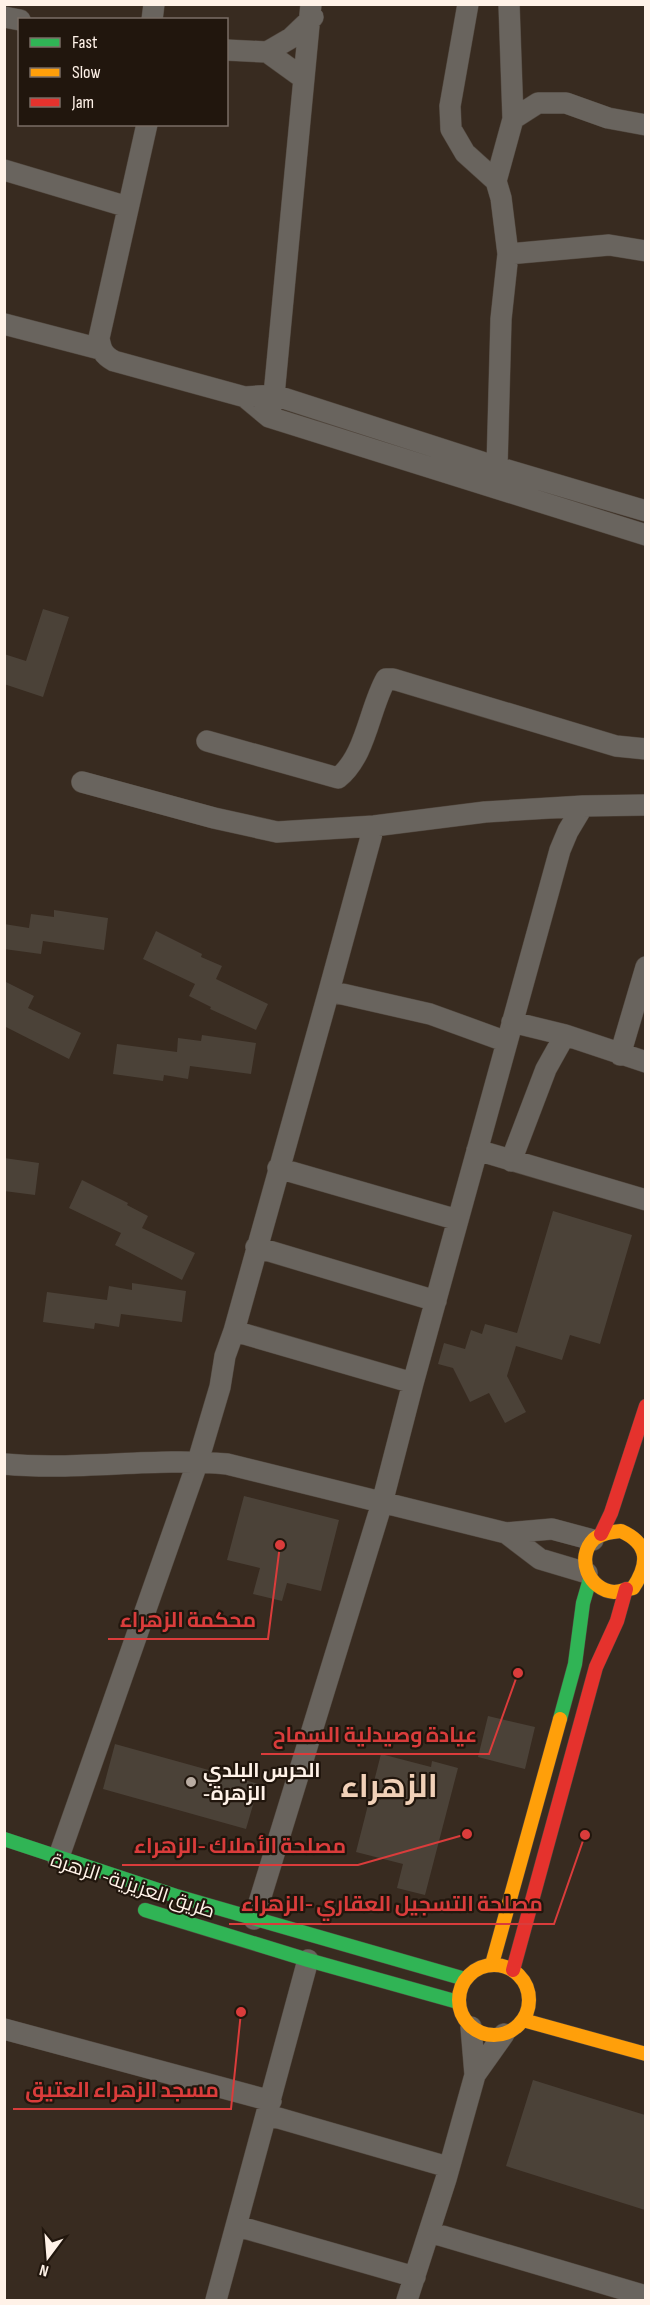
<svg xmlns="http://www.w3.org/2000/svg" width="650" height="2305" font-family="'Sofia Sans Condensed',Cairo,sans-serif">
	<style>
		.building { fill: #4b4238 }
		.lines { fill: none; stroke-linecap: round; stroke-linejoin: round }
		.street-casing { stroke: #51473e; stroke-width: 22 }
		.fast-casing { stroke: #51473e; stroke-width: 15 }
		.slow-casing { stroke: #51473e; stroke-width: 15 }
		.jam-casing { stroke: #51473e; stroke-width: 15 }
		.street { stroke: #69645e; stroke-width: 21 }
		.fast { stroke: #30b455; stroke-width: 14 }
		.slow { stroke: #ff9f0a; stroke-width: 14 }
		.jam { stroke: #e5322d; stroke-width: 14 }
		.poi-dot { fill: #b9aca2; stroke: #21160d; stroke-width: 2 }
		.labels { text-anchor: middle; stroke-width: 4.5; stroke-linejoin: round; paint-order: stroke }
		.poi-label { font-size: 20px; font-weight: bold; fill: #fff2e8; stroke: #21160d; text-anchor: start }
		.street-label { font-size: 20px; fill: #fff2e8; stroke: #21160d }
		.town-label { font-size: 32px; font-weight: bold; fill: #f1d1b8; stroke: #21160d }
		.leader { fill: none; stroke: #da3c3b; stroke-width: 2 }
		.callout-dot { fill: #da3c3b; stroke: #21160d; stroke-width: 2 }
		.callout-label { font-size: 21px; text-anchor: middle; font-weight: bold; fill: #da3c3b; stroke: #21160d; stroke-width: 4.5; stroke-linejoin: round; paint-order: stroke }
	</style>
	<rect width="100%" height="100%" fill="#382b20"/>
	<!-- building -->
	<path class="building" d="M43 609 69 617 43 697 4 684V654L26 661Z
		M54 910 108 918 104 950 43 941 41 954 4 949V924L29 928 31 914 54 917Z
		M156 931 202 954 201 957 222 966 216 979 268 1004 256 1030 210 1009 211 1007 189 996 195 984 143 959Z
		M4 981 34 996 28 1008 81 1033 69 1059 4 1026Z
		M202 1035 256 1043 251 1074 190 1066 188 1079 164 1075 163 1081 113 1074 117 1044 177 1052 178 1038 201 1041Z
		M4 1158 39 1163 35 1195 4 1191Z
		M82 1180 128 1203 127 1205 148 1216 142 1228 195 1253 182 1280 115 1245 121 1233 69 1208Z
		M553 1211 632 1235 600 1344 570 1335 562 1360 516 1346 507 1376 526 1412 505 1423 489 1393 470 1402 453 1368 438 1364 444 1343 465 1349 471 1330 482 1334 485 1324 517 1333Z
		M132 1283 186 1291 182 1322 121 1314 119 1327 95 1323 94 1329 43 1322 47 1292 107 1300 109 1286 132 1290Z
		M244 1496 339 1520 321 1591 287 1583 282 1601 253 1594 260 1568 227 1560Z
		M488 1716 535 1727 525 1769 478 1757Z
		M115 1744 259 1784 246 1829 103 1789Z
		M381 1754 431 1767 432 1761 458 1768 425 1895 397 1888 403 1864 356 1852Z
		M533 2080 645 2115V2210L506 2166Z"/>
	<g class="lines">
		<defs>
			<path id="street" d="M468 4 450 106 451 129 465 153 496 181 501 198 508 254 501 319 497 467
				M4 17 20 20
				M152 20 154 4
				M226 50 267 52 291 38 313 17
				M267 52 303 78
				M513 119 538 103H566L608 118 646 125
				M147 124 99 338C101 350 103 355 114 361L245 397 274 395 497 467 646 511
				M4 170 128 207
				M496 181 513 119 509 4
				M508 254 609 245 646 251
				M4 324 100 349
				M245 397 269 417 646 535
				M271 407 274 395 311 4
				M207 741 338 778C366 756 369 709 386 679H393L616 746 646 749
				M82 782 214 818 277 832 374 826 485 812 583 806 646 805
				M374 826 329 991 430 1014 507 1042
				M512 1022 565 1035
				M620 1055 646 967
				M477 1150 646 1200
				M511 1161 546 1069 565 1035 646 1062
				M278 1168 458 1220
				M256 1247 436 1301
				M234 1331 329 991
				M4 1464C79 1471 153 1457 227 1464L506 1533 552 1529 593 1540
				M506 1533 540 1559 587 1573
				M58 1859 198 1461 220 1387 225 1356 234 1331 413 1383
				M254 1919 382 1503 413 1383 560 850 568 831 583 806
				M471 2027 475 2075
				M4 2029 271 2101
				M268 2115 448 2167
				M237 2226 415 2277
				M429 2232 646 2296
				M216 2300 308 1960
				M407 2300 446 2179 475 2075 504 2034"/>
			<path id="fast" d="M560 1719 575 1664 583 1603 590 1579
				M4 1839 176 1896 465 1979
				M145 1910 308 1960 458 2002"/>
			<path id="slow" d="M621 1531C650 1544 649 1564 633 1588 627 1589 620 1592 614 1592 589 1590 575 1558 594 1539 602 1533 611 1532 621 1531Z
				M492 1964 560 1719
				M459 2000a35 35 0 1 1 70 0a35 35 0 1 1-70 0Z
				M523 2020 646 2054"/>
			<path id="jam" d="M601 1534 611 1513 646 1406
				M513 1970 596 1667 617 1621 626 1589"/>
		</defs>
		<!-- street casing -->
		<use href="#street" class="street-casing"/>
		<!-- fast casing -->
		<use href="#fast" class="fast-casing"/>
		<!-- slow casing -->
		<use href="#slow" class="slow-casing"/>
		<!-- jam casing -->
		<use href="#jam" class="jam-casing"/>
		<!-- street -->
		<use href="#street" class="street"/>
		<!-- fast -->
		<use href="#fast" class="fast"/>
		<!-- slow -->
		<use href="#slow" class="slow"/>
		<!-- jam -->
		<use href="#jam" class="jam"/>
	</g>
	<!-- markers -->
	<circle class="poi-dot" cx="191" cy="1782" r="6"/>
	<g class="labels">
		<!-- poi labels -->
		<g class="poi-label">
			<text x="203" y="1777">الحرس البلدي<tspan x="203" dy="23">-الزهرة</tspan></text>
		</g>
		<!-- street labels -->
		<g class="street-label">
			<text transform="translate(133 1885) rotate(18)" y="7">طريق العزيزية- الزهرة</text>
		</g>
		<!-- town labels -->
		<g class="town-label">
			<text x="389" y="1797">الزهراء</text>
		</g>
	</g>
	<!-- callouts -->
	<path class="leader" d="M280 1545L268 1639H108M518 1673L489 1754H261M467 1834L358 1865H122M585 1835L554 1924H229M241 2012L231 2109H13"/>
	<g class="callout-dot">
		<circle cx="280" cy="1545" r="6"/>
		<circle cx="518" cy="1673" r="6"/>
		<circle cx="467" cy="1834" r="6"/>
		<circle cx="585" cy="1835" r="6"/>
		<circle cx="241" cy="2012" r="6"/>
	</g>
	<g class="callout-label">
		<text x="188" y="1627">محكمة الزهراء</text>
		<text x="375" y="1742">عيادة وصيدلية السماح</text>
		<text x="240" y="1853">مصلحة الأملاك -الزهراء</text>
		<text x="392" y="1911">مصلحة التسجيل العقاري -الزهراء</text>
		<text x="122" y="2097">مسجد الزهراء العتيق</text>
	</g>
	<!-- border -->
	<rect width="650" height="2305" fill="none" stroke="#fff2e8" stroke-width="12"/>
	<!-- legend -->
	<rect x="18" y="18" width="210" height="108" fill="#21160d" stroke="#7a6e65" stroke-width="1.5"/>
	<rect x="30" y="38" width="30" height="9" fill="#30b455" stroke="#7a6e65" stroke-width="1.5"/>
	<text x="72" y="48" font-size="18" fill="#fff2e8">Fast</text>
	<rect x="30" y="68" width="30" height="9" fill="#ff9f0a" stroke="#7a6e65" stroke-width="1.5"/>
	<text x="72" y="78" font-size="18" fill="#fff2e8">Slow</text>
	<rect x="30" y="98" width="30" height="9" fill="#e5322d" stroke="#7a6e65" stroke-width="1.5"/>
	<text x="72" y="108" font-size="18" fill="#fff2e8">Jam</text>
	<!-- north arrow -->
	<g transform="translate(48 2257) rotate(196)" stroke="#21160d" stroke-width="4.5" paint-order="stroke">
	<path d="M0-4.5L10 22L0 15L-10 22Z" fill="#fff2e8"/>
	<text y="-9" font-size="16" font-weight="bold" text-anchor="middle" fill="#fff2e8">N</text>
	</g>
</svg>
